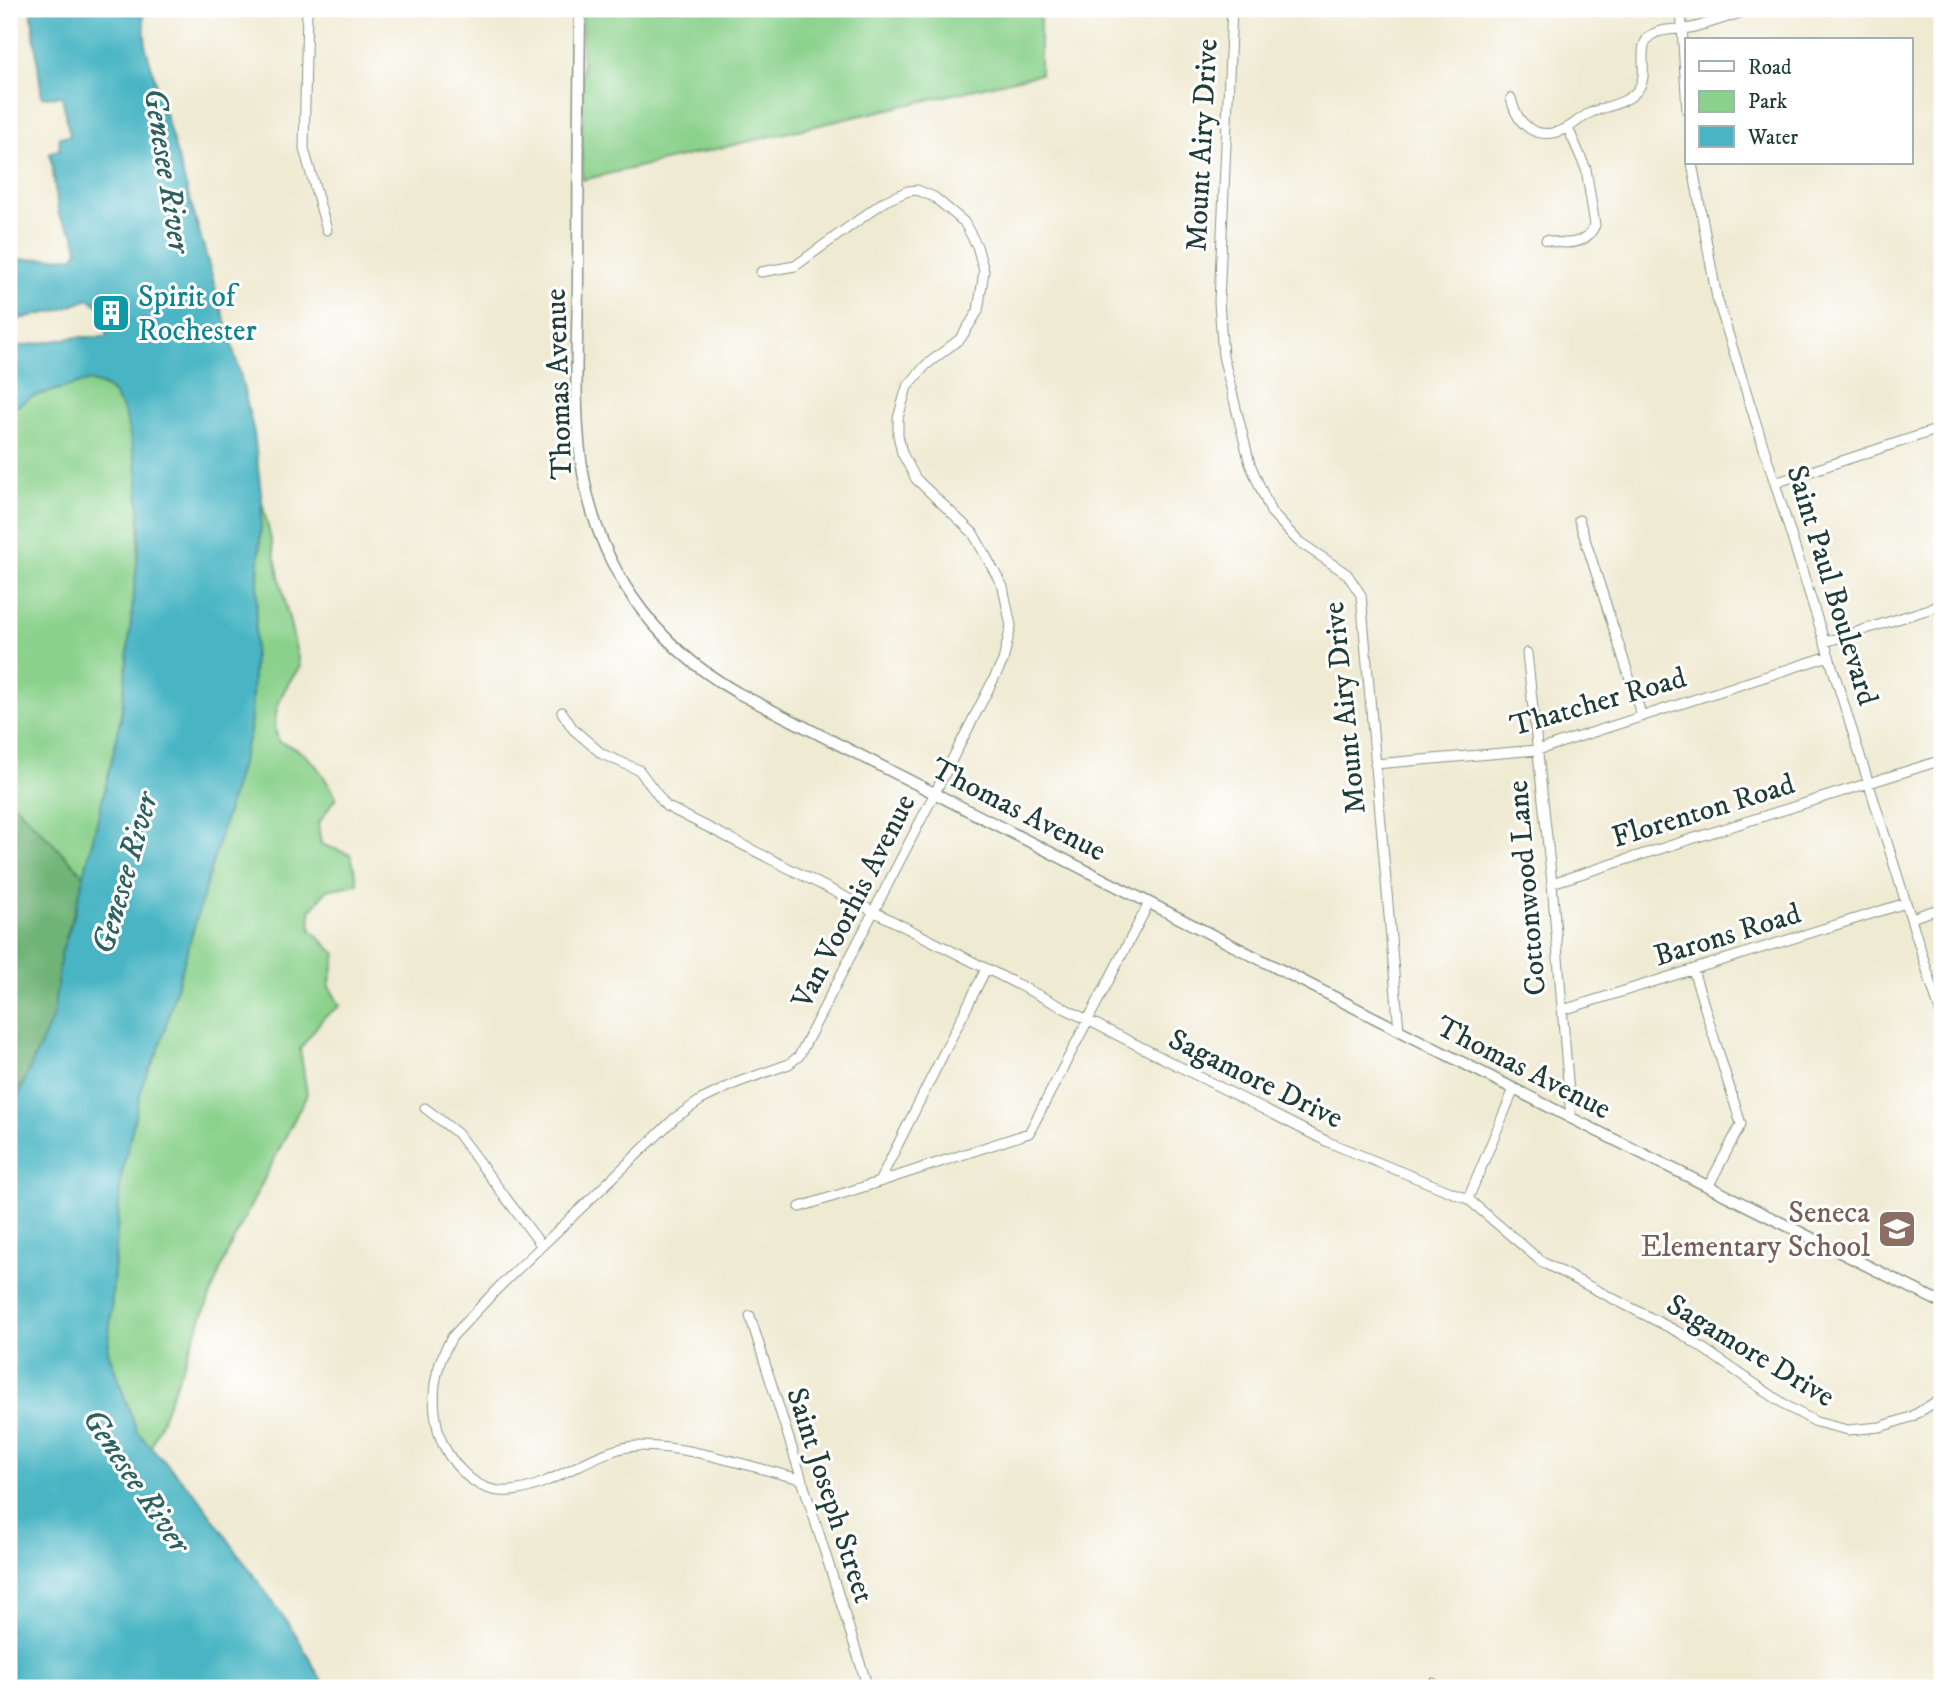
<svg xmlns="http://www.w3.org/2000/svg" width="1951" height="1697" font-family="'IM FELL DW Pica',serif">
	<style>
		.green { fill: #8ad18b; stroke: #548760; stroke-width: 2 }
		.forest { fill: #6fb377; stroke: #477856; stroke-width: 2 }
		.water { fill: #49b5c4; stroke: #34797c; stroke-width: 2 }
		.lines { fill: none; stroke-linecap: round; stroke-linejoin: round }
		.minor-casing { stroke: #879483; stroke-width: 11 }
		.major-casing { stroke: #879483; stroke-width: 13 }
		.minor { stroke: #fff; stroke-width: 9 }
		.major { stroke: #fff; stroke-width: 10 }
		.labels { text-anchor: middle; stroke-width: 6; stroke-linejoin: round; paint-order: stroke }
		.street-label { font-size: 30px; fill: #1f3d34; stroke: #fff }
		.culture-label { font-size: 30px; fill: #0d838f; stroke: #fff; text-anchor: start }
		.education-label { font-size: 30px; fill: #785e54; stroke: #fff; text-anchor: end }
		.water-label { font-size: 32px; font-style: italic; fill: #2c615f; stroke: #fff }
	</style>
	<rect width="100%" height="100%" fill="#fff"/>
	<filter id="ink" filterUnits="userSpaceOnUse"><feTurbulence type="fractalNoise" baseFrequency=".0143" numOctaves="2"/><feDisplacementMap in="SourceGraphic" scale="14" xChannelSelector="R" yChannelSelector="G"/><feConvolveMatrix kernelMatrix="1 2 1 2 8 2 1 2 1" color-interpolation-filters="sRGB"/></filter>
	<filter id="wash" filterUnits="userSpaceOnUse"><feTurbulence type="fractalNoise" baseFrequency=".00686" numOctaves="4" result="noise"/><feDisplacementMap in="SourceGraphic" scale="28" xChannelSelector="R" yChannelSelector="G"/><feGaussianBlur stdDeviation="1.57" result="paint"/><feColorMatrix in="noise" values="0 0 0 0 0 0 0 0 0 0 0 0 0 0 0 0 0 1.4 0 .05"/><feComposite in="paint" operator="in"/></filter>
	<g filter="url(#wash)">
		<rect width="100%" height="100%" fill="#efead2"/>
		<!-- green -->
		<path class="green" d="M582 9H1040V74L582 180Z
			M88 381C97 384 105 385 112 392 160 440 132 654 120 720 111 772 97 824 85 876L9 799V435L12 431 9 428V411L31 397Z
			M262 501 300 667C283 688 268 715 279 742 310 751 320 769 336 797L318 824 321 844 351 855 358 884 327 890 310 911 311 930 336 954 329 986 340 1006 324 1017 300 1049 307 1094 228 1251 151 1447 137 1432 108 1351 121 1177 143 1082 158 1052 250 732Z"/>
		<!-- forest -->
		<path class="forest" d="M9 799 85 876 61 954 53 1017 15 1102 9 1104Z"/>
		<!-- water -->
		<path class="water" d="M31 9H143L146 48 239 369 254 433 262 501 250 732 158 1052 143 1082 121 1177 108 1351 137 1432 197 1496 295 1633 326 1688H9V1141L15 1102 53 1017 61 954 74 916 105 789 121 719 140 533 138 477 131 440 125 414 113 393 103 385 88 381 31 397 9 411V348L77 337H107L103 309 89 299 61 310 9 321V260L74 257 78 249 74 234 59 216 50 152 59 150 60 137 70 136 62 96 42 97Z"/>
	</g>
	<g filter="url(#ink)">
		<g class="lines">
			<defs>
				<path id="minor" d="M307 9 304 149 327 230
					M1232 9 1219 302 1223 356 1250 464 1271 512 1298 541 1347 574 1361 595 1399 1030
					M1681 9 1687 111
					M1511 98C1517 125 1536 142 1565 129 1574 125 1582 116 1592 112 1607 106 1630 103 1639 88 1650 73 1634 44 1653 34 1665 27 1682 31 1695 27 1714 22 1733 15 1752 9
					M1692 163 1717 298 1942 1018
					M1546 240C1565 245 1586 246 1595 225L1586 169 1568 128
					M761 272 795 266 885 201 908 191 917 190 934 197 964 222 977 246 984 271 978 311 961 338 926 365 907 387 898 418V435L902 453 916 479 973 533 1003 587 1011 626 1003 661 799 1056 789 1064 736 1083 701 1100 675 1118 498 1288 452 1337C433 1369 430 1398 439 1434 444 1450 453 1463 465 1474 517 1525 582 1447 638 1446 692 1446 747 1466 800 1479
					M1775 483 1942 428
					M1579 520 1642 717
					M1825 642 1942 605
					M1527 653 1552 883 1571 1118
					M562 712 573 729 602 754 639 770 666 806 1328 1142 1468 1199 1542 1262 1682 1334 1790 1408 1816 1422 1848 1430 1880 1427 1911 1417 1942 1398
					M1375 764 1538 750 1829 656
					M1552 883 1942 760
					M1911 918 1942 908
					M1693 970 1741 1124 1708 1187
					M1563 1010 1906 903
					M425 1108 457 1133 542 1246
					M879 1182 1029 1133 1149 903
					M1468 1199 1514 1089
					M800 1207 879 1182 986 969
					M750 1316 868 1688
					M1433 1683 1434 1688"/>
				<path id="major" d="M580 9C579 97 578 186 578 274 578 335 573 399 581 460 595 562 650 643 738 693L1571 1118 1942 1303"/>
			</defs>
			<!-- minor casing -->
			<use href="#minor" class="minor-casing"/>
			<!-- major casing -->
			<use href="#major" class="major-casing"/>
			<!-- minor -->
			<use href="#minor" class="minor"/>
			<!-- major -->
			<use href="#major" class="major"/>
		</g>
	</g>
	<!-- icons -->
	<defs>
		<symbol id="building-square" viewBox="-11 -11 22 22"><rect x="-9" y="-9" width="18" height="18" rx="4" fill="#0f9aa8" stroke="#fff"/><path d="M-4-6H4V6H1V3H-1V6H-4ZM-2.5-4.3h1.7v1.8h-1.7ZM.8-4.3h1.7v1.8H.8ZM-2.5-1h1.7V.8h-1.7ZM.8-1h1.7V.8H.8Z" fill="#fff"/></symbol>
		<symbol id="school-square" viewBox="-11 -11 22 22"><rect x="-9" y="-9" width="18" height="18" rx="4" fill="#8d6e63" stroke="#fff"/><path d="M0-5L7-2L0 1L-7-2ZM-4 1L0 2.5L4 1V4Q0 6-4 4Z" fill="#fff"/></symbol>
	</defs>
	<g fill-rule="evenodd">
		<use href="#building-square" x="89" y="291" width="44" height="44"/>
		<use href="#school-square" x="1875" y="1207" width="44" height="44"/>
	</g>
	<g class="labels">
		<!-- street labels -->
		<g class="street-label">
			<text transform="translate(1201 145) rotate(-87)" y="10">Mount Airy Drive</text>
			<text transform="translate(558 384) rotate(-92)" y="10">Thomas Avenue</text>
			<text transform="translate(1833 585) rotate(73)" y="10">Saint Paul Boulevard</text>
			<text transform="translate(1598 701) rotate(-16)" y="10">Thatcher Road</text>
			<text transform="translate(1344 708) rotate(-96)" y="10">Mount Airy Drive</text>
			<text transform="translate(1019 809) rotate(27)" y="10">Thomas Avenue</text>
			<text transform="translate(1703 810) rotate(-17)" y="10">Florenton Road</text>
			<text transform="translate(1526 888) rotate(-95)" y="10">Cottonwood Lane</text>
			<text transform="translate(853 901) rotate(-63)" y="10">Van Voorhis Avenue</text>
			<text transform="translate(1727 934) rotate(-17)" y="10">Barons Road</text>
			<text transform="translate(1524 1067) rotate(27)" y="10">Thomas Avenue</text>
			<text transform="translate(1256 1078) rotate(26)" y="10">Sagamore Drive</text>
			<text transform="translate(1751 1350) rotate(31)" y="10">Sagamore Drive</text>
			<text transform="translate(831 1495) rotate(72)" y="10">Saint Joseph Street</text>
		</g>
		<!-- culture labels -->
		<g class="culture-label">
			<text x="138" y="306">Spirit of<tspan x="138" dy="34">Rochester</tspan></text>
		</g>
		<!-- education labels -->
		<g class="education-label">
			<text x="1870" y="1222">Seneca<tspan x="1870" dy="34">Elementary School</tspan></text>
		</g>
		<!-- water labels -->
		<g class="water-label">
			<text transform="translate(168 170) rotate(81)" y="11">Genesee River</text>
			<text transform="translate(124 873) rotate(-74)" y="11">Genesee River</text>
			<text transform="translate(137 1480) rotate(56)" y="11">Genesee River</text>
		</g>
	</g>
	<!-- margin -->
	<rect width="1951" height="1697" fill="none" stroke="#fff" stroke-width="35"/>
	<!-- legend -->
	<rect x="1685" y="38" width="228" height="126" fill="#ffffff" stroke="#a5b1ae" stroke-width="2"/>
	<rect x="1699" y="61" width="35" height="10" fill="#ffffff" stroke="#a5b1ae" stroke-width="2"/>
	<text x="1748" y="74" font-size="21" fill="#1f3d34">Road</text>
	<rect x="1699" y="91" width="35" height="21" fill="#8ad18b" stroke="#a5b1ae" stroke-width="2"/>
	<text x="1748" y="108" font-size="21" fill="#1f3d34">Park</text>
	<rect x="1699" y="126" width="35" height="21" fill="#49b5c4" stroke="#a5b1ae" stroke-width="2"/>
	<text x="1748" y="144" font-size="21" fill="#1f3d34">Water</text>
</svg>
